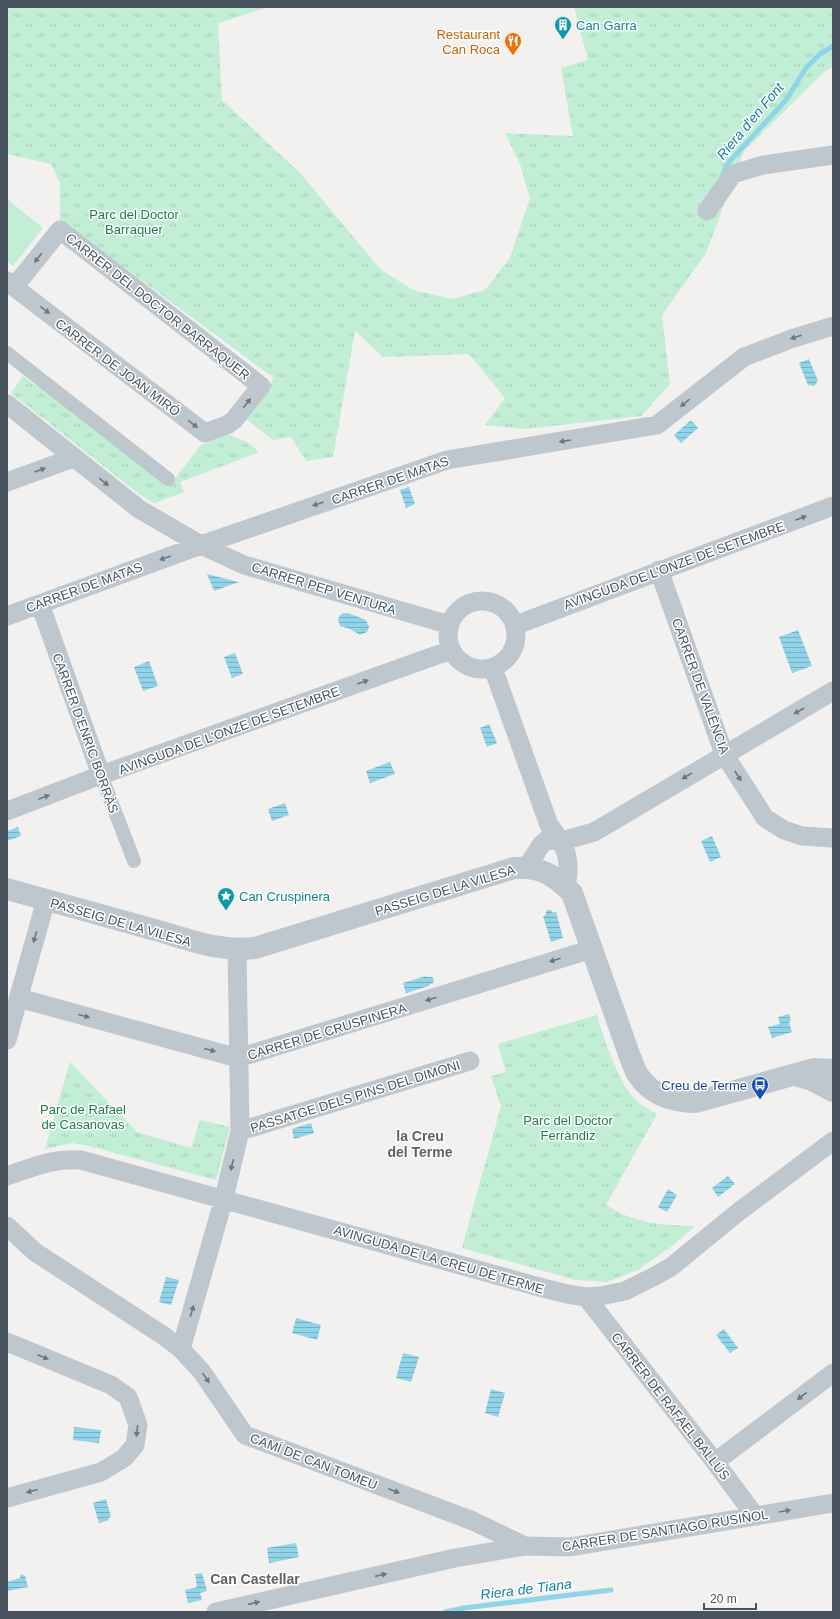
<svg xmlns="http://www.w3.org/2000/svg" width="840" height="1619" font-family="Arial,sans-serif">
	<style>
		.grass { fill: url(#grass-tufts) }
		.pitch { fill: #c1eed4 }
		.water { fill: url(#water-rules) }
		.lines { fill: none; stroke-linecap: round; stroke-linejoin: round }
		.stream { stroke: #90d4e9; stroke-width: 5 }
		.pedestrian { stroke: #bfc7ce; stroke-width: 14 }
		.minor { stroke: #bfc7ce; stroke-width: 19 }
		.tertiary { stroke: #bfc7ce; stroke-width: 22 }
		.oneway { fill: #6c767f }
		.labels { text-anchor: middle; stroke-width: 3; stroke-linejoin: round; paint-order: stroke }
		.culture-label { font-size: 13px; fill: #0d838f; stroke: #fff; text-anchor: start }
		.food-label { font-size: 13px; fill: #c56008; stroke: #fff; text-anchor: end }
		.park-label { font-size: 13px; fill: #1b7d4e; stroke: #fff }
		.street-label { font-size: 13px; fill: #49535d; stroke: #fff }
		.transit-label { font-size: 13px; fill: #164399; stroke: #fff; text-anchor: end }
		.water-label { font-size: 14px; font-style: italic; fill: #137e9f; stroke: #fff }
		.neighbourhood-label { font-size: 14px; font-weight: bold; fill: #5d6065; stroke: #fff }
	</style>
	<defs>
		<pattern id="grass-tufts" width="24" height="20" patternUnits="userSpaceOnUse"><rect width="24" height="20" fill="#c1eed4"/><path d="M3 7l-1-3M5 7V3M7 7l1-3M15 17l-1-3M17 17v-4M19 17l1-3" fill="none" stroke="#a7ceb8"/></pattern>
		<pattern id="water-rules" width="6" height="5" patternUnits="userSpaceOnUse"><rect width="6" height="5" fill="#90d4e9"/><path d="M0 2.5h6" fill="none" stroke="#78afc0"/></pattern>
	</defs>
	<rect width="100%" height="100%" fill="#f3f0f0"/>
	<!-- grass -->
	<path class="grass" d="M7 7H269L218 23 222 100 301 174 380 269 413 290 453 299 485 290 510 258 530 198 520 164 505 133 573 136 561 68 588 60 574 7H833V66L820 76 744 151 706 253 662 315 670 384 641 416 525 429 485 425 505 398 469 354 383 357 355 331 333 457 306 461 291 437 273 440 245 418 274 378 60 220V183L51 164 7 154Z
		M23 376 36 386 38 383 169 486 200 446 228 435 247 442 259 452 180 482 184 492 154 503 139 494 11 393Z
		M597 1015C603 1037 618 1079 632 1096 639 1104 648 1109 657 1114L606 1205C636 1224 661 1225 695 1226L672 1246 638 1270 607 1282 576 1280 462 1248 501 1106 491 1076 506 1072 498 1044Z
		M70 1062 137 1132 191 1148 200 1120 230 1127 216 1180 85 1145 73 1143 45 1149Z"/>
	<!-- pitch -->
	<path class="pitch" d="M7 199 43 228 13 266 7 261Z"/>
	<!-- water -->
	<path class="water" d="M809 359 818 381 814 386 808 385 799 363Z
		M691 420 698 428 681 443 674 435Z
		M409 487 415 504 406 508 400 490Z
		M207 574 239 582 214 591Z
		M343 613H348L366 620 369 627 367 632 360 635 350 629 340 626 338 619 340 615Z
		M798 630 812 666 792 673 779 637Z
		M235 653 243 674 232 678 224 657Z
		M149 661 158 686 143 691 134 667Z
		M489 724 497 743 487 747 480 728Z
		M390 762 395 774 370 783 366 771Z
		M285 803 289 815 272 821 268 809Z
		M18 827 21 836 7 841V831Z
		M712 836 721 857 710 862 701 841Z
		M547 910H551L553 913 556 912 563 938 551 942 543 916H545Z
		M426 976V977H432L434 979 433 983 429 985V986L406 993 403 983Z
		M789 1014 791 1021 789 1022 792 1032 772 1038 768 1027 780 1024 778 1017Z
		M311 1123 314 1133 294 1139 292 1129Z
		M728 1176 735 1184 718 1197 712 1188Z
		M668 1189 677 1195 667 1212 658 1207Z
		M166 1277 179 1280 171 1305 159 1302Z
		M296 1318 321 1325 317 1340 292 1333Z
		M724 1329 738 1348 730 1353 716 1335Z
		M403 1353 419 1357 411 1382 396 1378Z
		M491 1389 505 1393 498 1417 485 1413Z
		M74 1427 101 1430 99 1443 73 1440Z
		M106 1499 111 1517 108 1518 109 1520 99 1523 93 1503Z
		M296 1543 299 1557 269 1563 267 1548Z
		M202 1573 207 1591 200 1593 202 1600 188 1603 185 1590 197 1587 195 1574Z
		M21 1574 25 1576 28 1587 8 1591 7 1582 20 1578Z"/>
	<g class="lines">
		<!-- stream -->
		<path class="stream" d="M723 174 729 162 786 100 806 68 820 54 833 46
			M445 1612 464 1608 611 1590"/>
		<!-- pedestrian -->
		<path class="pedestrian" d="M7 353 168 479
			M101 775 134 861"/>
		<!-- minor -->
		<path class="minor" d="M707 211 733 174 763 165 833 155
			M7 281 14 287 205 433 227 425 234 420 261 386 60 230 14 287
			M7 404 139 509 201 545 244 565 450 625
			M7 482 73 458
			M659 570 724 754 765 818 784 830 802 836 833 838
			M448 635a34 34 0 1 1 68 0a34 34 0 1 1-68 0Z
			M40 604 101 775
			M7 616 201 545 447 460 657 425 744 357 791 339 833 326
			M516 625 833 506
			M493 668 549 825C566 846 572 859 566 887
			M7 811 101 775 451 650
			M527 867 541 845 548 839 562 841 594 832 833 691
			M46 900 19 996 26 1000 238 1058 592 949
			M7 1040 19 996
			M240 1131 470 1061
			M7 1176C34 1167 52 1158 81 1160L543 1288 567 1294 586 1297 600 1296 625 1291 655 1276 671 1267 737 1213 833 1141
			M7 1226 35 1252 164 1336 181 1349 202 1372 245 1435 473 1521 525 1546
			M586 1297 715 1462 755 1516
			M7 1342 111 1385 128 1397 138 1425 135 1445 124 1458 101 1472 7 1498
			M181 1349 224 1198 240 1131 237 950
			M715 1462 833 1373
			M216 1612 455 1558 525 1546 570 1547 833 1503"/>
		<!-- tertiary -->
		<path class="tertiary" d="M7 889C54 902 101 915 148 928 187 938 213 952 255 948L514 868C540 866 554 875 572 893L629 1054C632 1061 634 1069 638 1075 652 1096 673 1102 696 1102L814 1069 833 1070
			M795 1075 812 1080 833 1091"/>
	</g>
	<!-- one-way arrows -->
	<defs><path id="oneway-solid" d="M-6-.8H1V-3.2L6.5 0L1 3.2V.8H-6Z"/></defs>
	<g class="oneway">
		<use href="#oneway-solid" transform="translate(38 258) rotate(128)"/>
		<use href="#oneway-solid" transform="translate(45 310) rotate(37)"/>
		<use href="#oneway-solid" transform="translate(796 337) rotate(162)"/>
		<use href="#oneway-solid" transform="translate(247 403) rotate(-52)"/>
		<use href="#oneway-solid" transform="translate(685 403) rotate(141)"/>
		<use href="#oneway-solid" transform="translate(193 424) rotate(37)"/>
		<use href="#oneway-solid" transform="translate(565 441) rotate(171)"/>
		<use href="#oneway-solid" transform="translate(40 470) rotate(-20)"/>
		<use href="#oneway-solid" transform="translate(104 482) rotate(38)"/>
		<use href="#oneway-solid" transform="translate(318 504) rotate(161)"/>
		<use href="#oneway-solid" transform="translate(801 518) rotate(-21)"/>
		<use href="#oneway-solid" transform="translate(165 558) rotate(160)"/>
		<use href="#oneway-solid" transform="translate(363 682) rotate(-20)"/>
		<use href="#oneway-solid" transform="translate(799 711) rotate(150)"/>
		<use href="#oneway-solid" transform="translate(687 776) rotate(149)"/>
		<use href="#oneway-solid" transform="translate(738 776) rotate(57)"/>
		<use href="#oneway-solid" transform="translate(44 797) rotate(-21)"/>
		<use href="#oneway-solid" transform="translate(35 937) rotate(106)"/>
		<use href="#oneway-solid" transform="translate(555 960) rotate(163)"/>
		<use href="#oneway-solid" transform="translate(431 999) rotate(163)"/>
		<use href="#oneway-solid" transform="translate(84 1016) rotate(15)"/>
		<use href="#oneway-solid" transform="translate(210 1050) rotate(15)"/>
		<use href="#oneway-solid" transform="translate(232 1165) rotate(104)"/>
		<use href="#oneway-solid" transform="translate(192 1311) rotate(-74)"/>
		<use href="#oneway-solid" transform="translate(43 1357) rotate(22)"/>
		<use href="#oneway-solid" transform="translate(206 1378) rotate(56)"/>
		<use href="#oneway-solid" transform="translate(802 1396) rotate(143)"/>
		<use href="#oneway-solid" transform="translate(137 1431) rotate(97)"/>
		<use href="#oneway-solid" transform="translate(32 1491) rotate(165)"/>
		<use href="#oneway-solid" transform="translate(394 1491) rotate(21)"/>
		<use href="#oneway-solid" transform="translate(785 1511) rotate(-10)"/>
		<use href="#oneway-solid" transform="translate(381 1575) rotate(-13)"/>
		<use href="#oneway-solid" transform="translate(254 1603) rotate(-13)"/>
	</g>
	<!-- icons -->
	<defs>
		<symbol id="building-pin" viewBox="-11 -11 22 30"><path d="M0 17L-7.5 6A9.5 9.5 0 1 1 7.5 6Z" fill="#0f9aa8" stroke="#fff"/><path d="M-4-6H4V6H1V3H-1V6H-4ZM-2.5-4.3h1.7v1.8h-1.7ZM.8-4.3h1.7v1.8H.8ZM-2.5-1h1.7V.8h-1.7ZM.8-1h1.7V.8H.8Z" fill="#fff"/></symbol>
		<symbol id="restaurant-pin" viewBox="-11 -11 22 30"><path d="M0 17L-7.5 6A9.5 9.5 0 1 1 7.5 6Z" fill="#e8710a" stroke="#fff"/><path d="M-5-6h1v4h1v-4h1v4h1v-4h1v5L-1.5 .5V6h-2V.5L-5-1ZM5-6V6H3V1.5H1.5Q1.5-4 5-6Z" fill="#fff"/></symbol>
		<symbol id="sight-pin" viewBox="-11 -11 22 30"><path d="M0 17L-7.5 6A9.5 9.5 0 1 1 7.5 6Z" fill="#0f9aa8" stroke="#fff"/><path d="M0-6L1.8-2.2L6-1.7L2.9 1.2L3.7 5.4L0 3.3L-3.7 5.4L-2.9 1.2L-6-1.7L-1.8-2.2Z" fill="#fff"/></symbol>
		<symbol id="bus-pin" viewBox="-11 -11 22 30"><path d="M0 17L-7.5 6A9.5 9.5 0 1 1 7.5 6Z" fill="#1a4fb4" stroke="#fff"/><path d="M-5-6H5V4H4V6H2V4H-2V6H-4V4H-5ZM-3.5-4V0h7V-4ZM-3.5 1.2v1.5H-2V1.2ZM2 1.2v1.5H3.5V1.2Z" fill="#fff"/></symbol>
	</defs>
	<g fill-rule="evenodd">
		<use href="#building-pin" x="553" y="15" width="20" height="27"/>
		<use href="#restaurant-pin" x="503" y="31" width="20" height="27"/>
		<use href="#sight-pin" x="216" y="886" width="20" height="27"/>
		<use href="#bus-pin" x="750" y="1075" width="20" height="27"/>
	</g>
	<g class="labels">
		<!-- culture labels -->
		<g class="culture-label">
			<text x="576" y="30">Can Garra</text>
			<text x="239" y="901">Can Cruspinera</text>
		</g>
		<!-- food labels -->
		<g class="food-label">
			<text x="500" y="39">Restaurant<tspan x="500" dy="15">Can Roca</tspan></text>
		</g>
		<!-- park labels -->
		<g class="park-label">
			<text x="134" y="219">Parc del Doctor<tspan x="134" dy="15">Barraquer</tspan></text>
			<text x="83" y="1114">Parc de Rafael<tspan x="83" dy="15">de Casanovas</tspan></text>
			<text x="568" y="1125">Parc del Doctor<tspan x="568" dy="15">Ferràndiz</tspan></text>
		</g>
		<!-- street labels -->
		<g class="street-label">
			<text transform="translate(158 306) rotate(38)" y="5">CARRER DEL DOCTOR BARRAQUER</text>
			<text transform="translate(118 367) rotate(37)" y="5">CARRER DE JOAN MIRÓ</text>
			<text transform="translate(390 480) rotate(-19)" y="5">CARRER DE MATAS</text>
			<text transform="translate(674 565) rotate(-20)" y="5">AVINGUDA DE L'ONZE DE SETEMBRE</text>
			<text transform="translate(84 587) rotate(-20)" y="5">CARRER DE MATAS</text>
			<text transform="translate(324 588) rotate(17)" y="5">CARRER PEP VENTURA</text>
			<text transform="translate(701 686) rotate(70)" y="5">CARRER DE VALÈNCIA</text>
			<text transform="translate(229 730) rotate(-20)" y="5">AVINGUDA DE L'ONZE DE SETEMBRE</text>
			<text transform="translate(86 733) rotate(70)" y="5">CARRER D'ENRIC BORRÀS</text>
			<text transform="translate(445 890) rotate(-17)" y="5">PASSEIG DE LA VILESA</text>
			<text transform="translate(121 922) rotate(16)" y="5">PASSEIG DE LA VILESA</text>
			<text transform="translate(327 1031) rotate(-17)" y="5">CARRER DE CRUSPINERA</text>
			<text transform="translate(355 1096) rotate(-17)" y="5">PASSATGE DELS PINS DEL DIMONI</text>
			<text transform="translate(439 1259) rotate(16)" y="5">AVINGUDA DE LA CREU DE TERME</text>
			<text transform="translate(671 1406) rotate(52)" y="5">CARRER DE RAFAEL BALLÚS</text>
			<text transform="translate(314 1461) rotate(21)" y="5">CAMÍ DE CAN TOMEU</text>
			<text transform="translate(665 1530) rotate(-9)" y="5">CARRER DE SANTIAGO RUSIÑOL</text>
		</g>
		<!-- transit labels -->
		<g class="transit-label">
			<text x="747" y="1090">Creu de Terme</text>
		</g>
		<!-- water labels -->
		<g class="water-label">
			<text transform="translate(750 121) rotate(-50)" y="5">Riera d'en Font</text>
			<text transform="translate(526 1589) rotate(-7)" y="5">Riera de Tiana</text>
		</g>
		<!-- neighbourhood labels -->
		<g class="neighbourhood-label">
			<text x="420" y="1141">la Creu<tspan x="420" dy="16">del Terme</tspan></text>
			<text x="255" y="1584">Can Castellar</text>
		</g>
	</g>
	<!-- border -->
	<rect width="840" height="1619" fill="none" stroke="#49535d" stroke-width="16"/>
	<!-- scale -->
	<path d="M704 1603v6h52v-6" fill="none" stroke="#49535d" stroke-width="2"/>
	<text x="710" y="1603" font-size="12" fill="#49535d" stroke="#ffffff" stroke-width="3" paint-order="stroke">20 m</text>
</svg>
